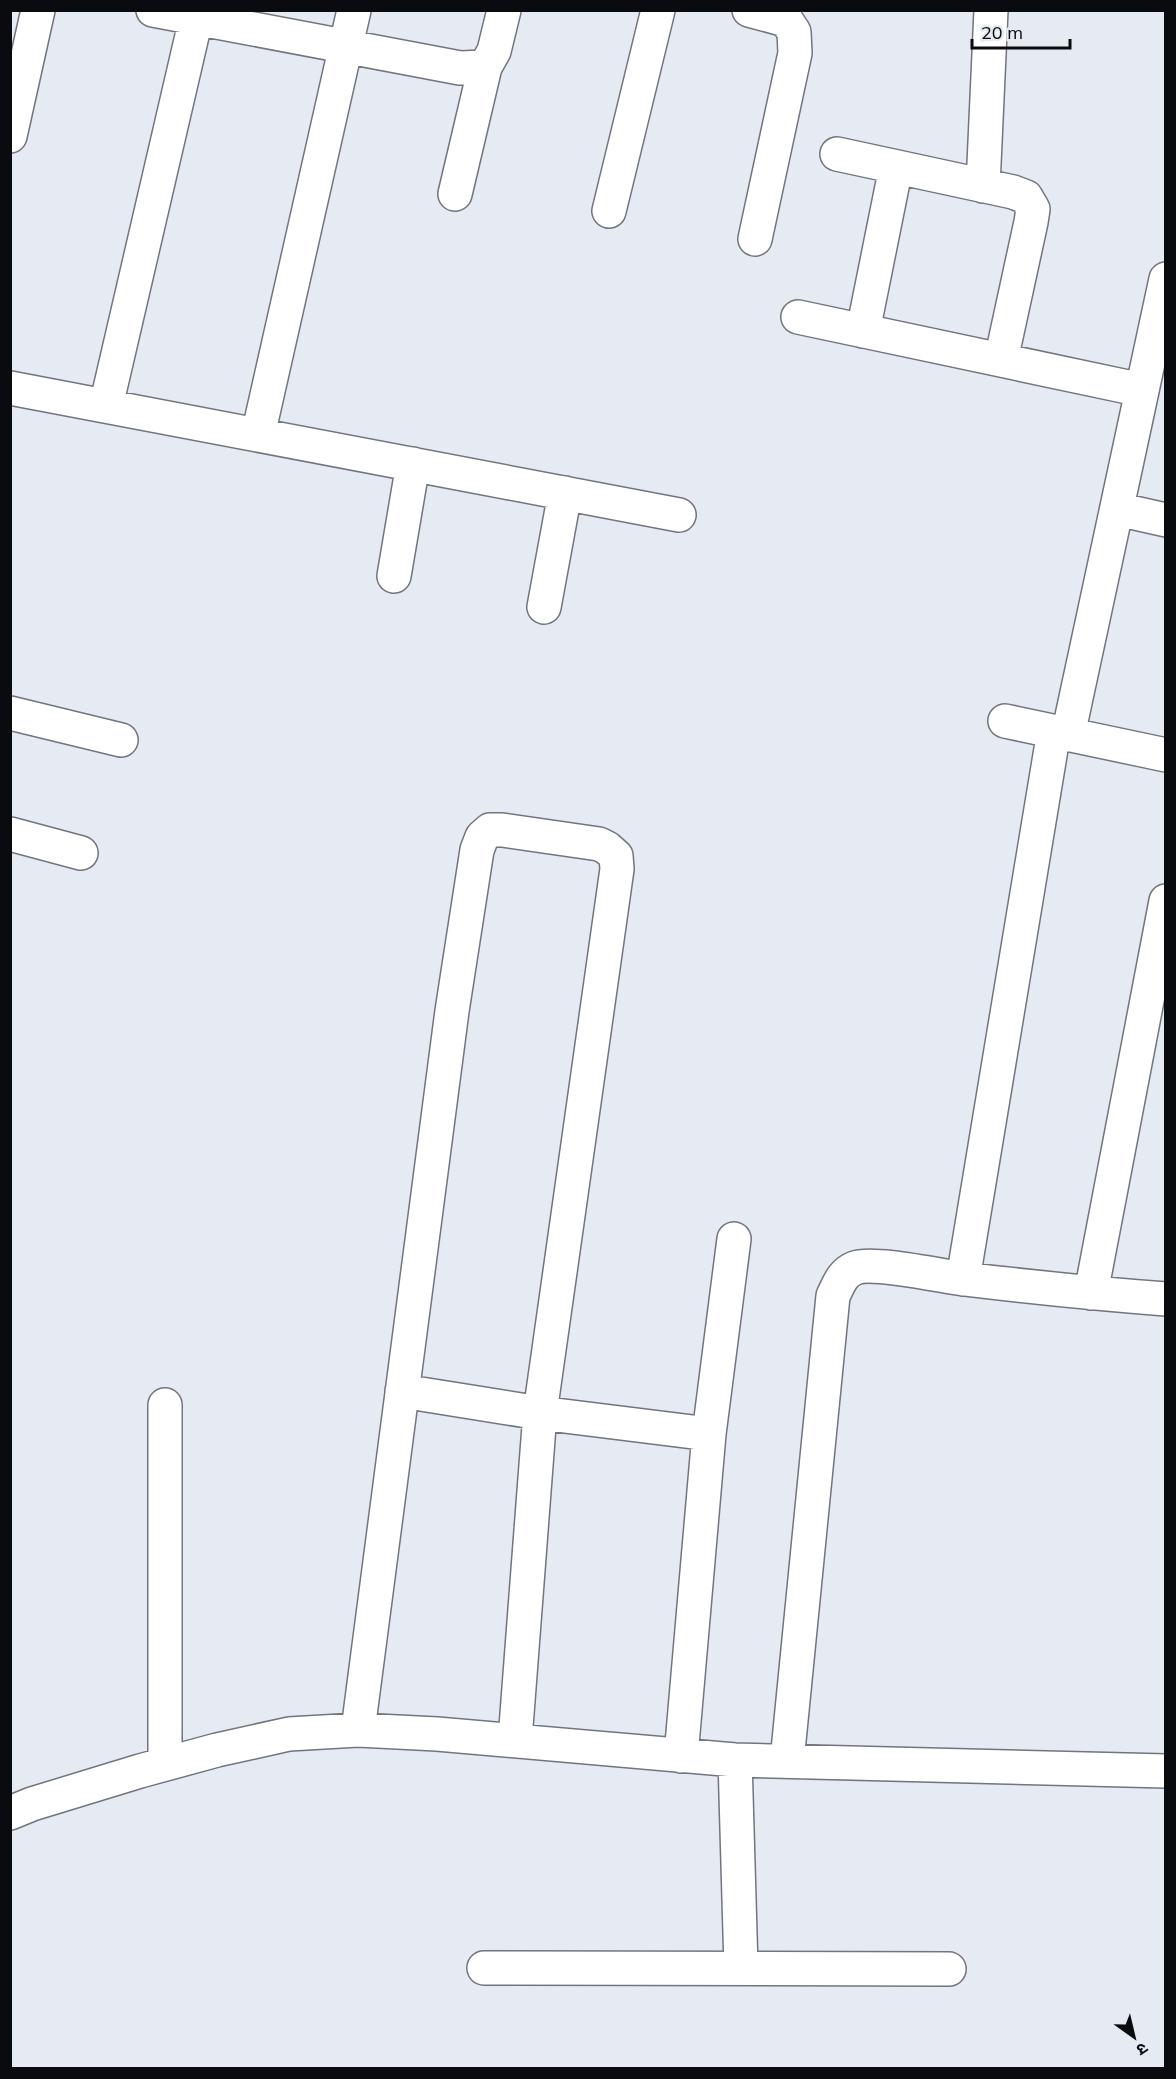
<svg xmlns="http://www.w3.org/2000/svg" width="1176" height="2079" font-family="Mulish,'Noto Sans Devanagari',sans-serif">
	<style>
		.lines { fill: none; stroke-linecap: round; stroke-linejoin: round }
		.minor-casing { stroke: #72757e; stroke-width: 36 }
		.minor { stroke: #fff; stroke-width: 33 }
	</style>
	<rect width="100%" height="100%" fill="#e6eaf3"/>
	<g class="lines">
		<defs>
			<path id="minor" d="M153 10 460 68 485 67 494 51 504 10
				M749 10 786 20 794 32 795 53 755 239
				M10 136 38 10
				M837 154 1013 192 1026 197 1033 209 1031 222 1001 360
				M983 186 991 10
				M455 194 485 67
				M609 211 658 10
				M798 317 1142 390
				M863 331 896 167
				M10 388 679 515
				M106 406 198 10
				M258 435 354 10
				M1117 509 1166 520
				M394 576 413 464
				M544 607 565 493
				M10 713 121 740
				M1005 721 1166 755
				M1068 735 1166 279
				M10 834 81 853
				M963 1279 1054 731
				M1091 1293 1166 901
				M402 1391 540 1413 709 1434
				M165 1405V1764
				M358 1730 452 1011 477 850 482 837 490 830H502L599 844 607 848 616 856 617 869 540 1413 515 1740
				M681 1756 709 1434 734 1239
				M735 1760 741 1968
				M787 1761 833 1296C839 1284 842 1273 855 1268 873 1261 941 1276 964 1279 1031 1287 1098 1294 1166 1299
				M10 1813 32 1804 140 1771 217 1750 289 1734 358 1730 437 1734 735 1760 1166 1771
				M484 1968 949 1969"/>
		</defs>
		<!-- minor casing -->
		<use href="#minor" class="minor-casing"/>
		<!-- minor -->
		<use href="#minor" class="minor"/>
	</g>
	<!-- border -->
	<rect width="1176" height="2079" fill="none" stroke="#0a0b0e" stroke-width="24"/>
	<!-- north arrow -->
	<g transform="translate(1134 2037) rotate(146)" stroke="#e6eaf3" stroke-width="4.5" paint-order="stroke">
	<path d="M0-4.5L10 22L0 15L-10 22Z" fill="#0a0b0e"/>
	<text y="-9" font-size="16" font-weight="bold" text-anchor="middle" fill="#0a0b0e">उ</text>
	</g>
	<!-- scale -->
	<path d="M972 39v9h98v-9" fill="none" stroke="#0a0b0e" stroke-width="3"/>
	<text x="981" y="39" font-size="18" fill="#0a0b0e" stroke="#e6eaf3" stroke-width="4.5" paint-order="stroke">20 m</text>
</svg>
